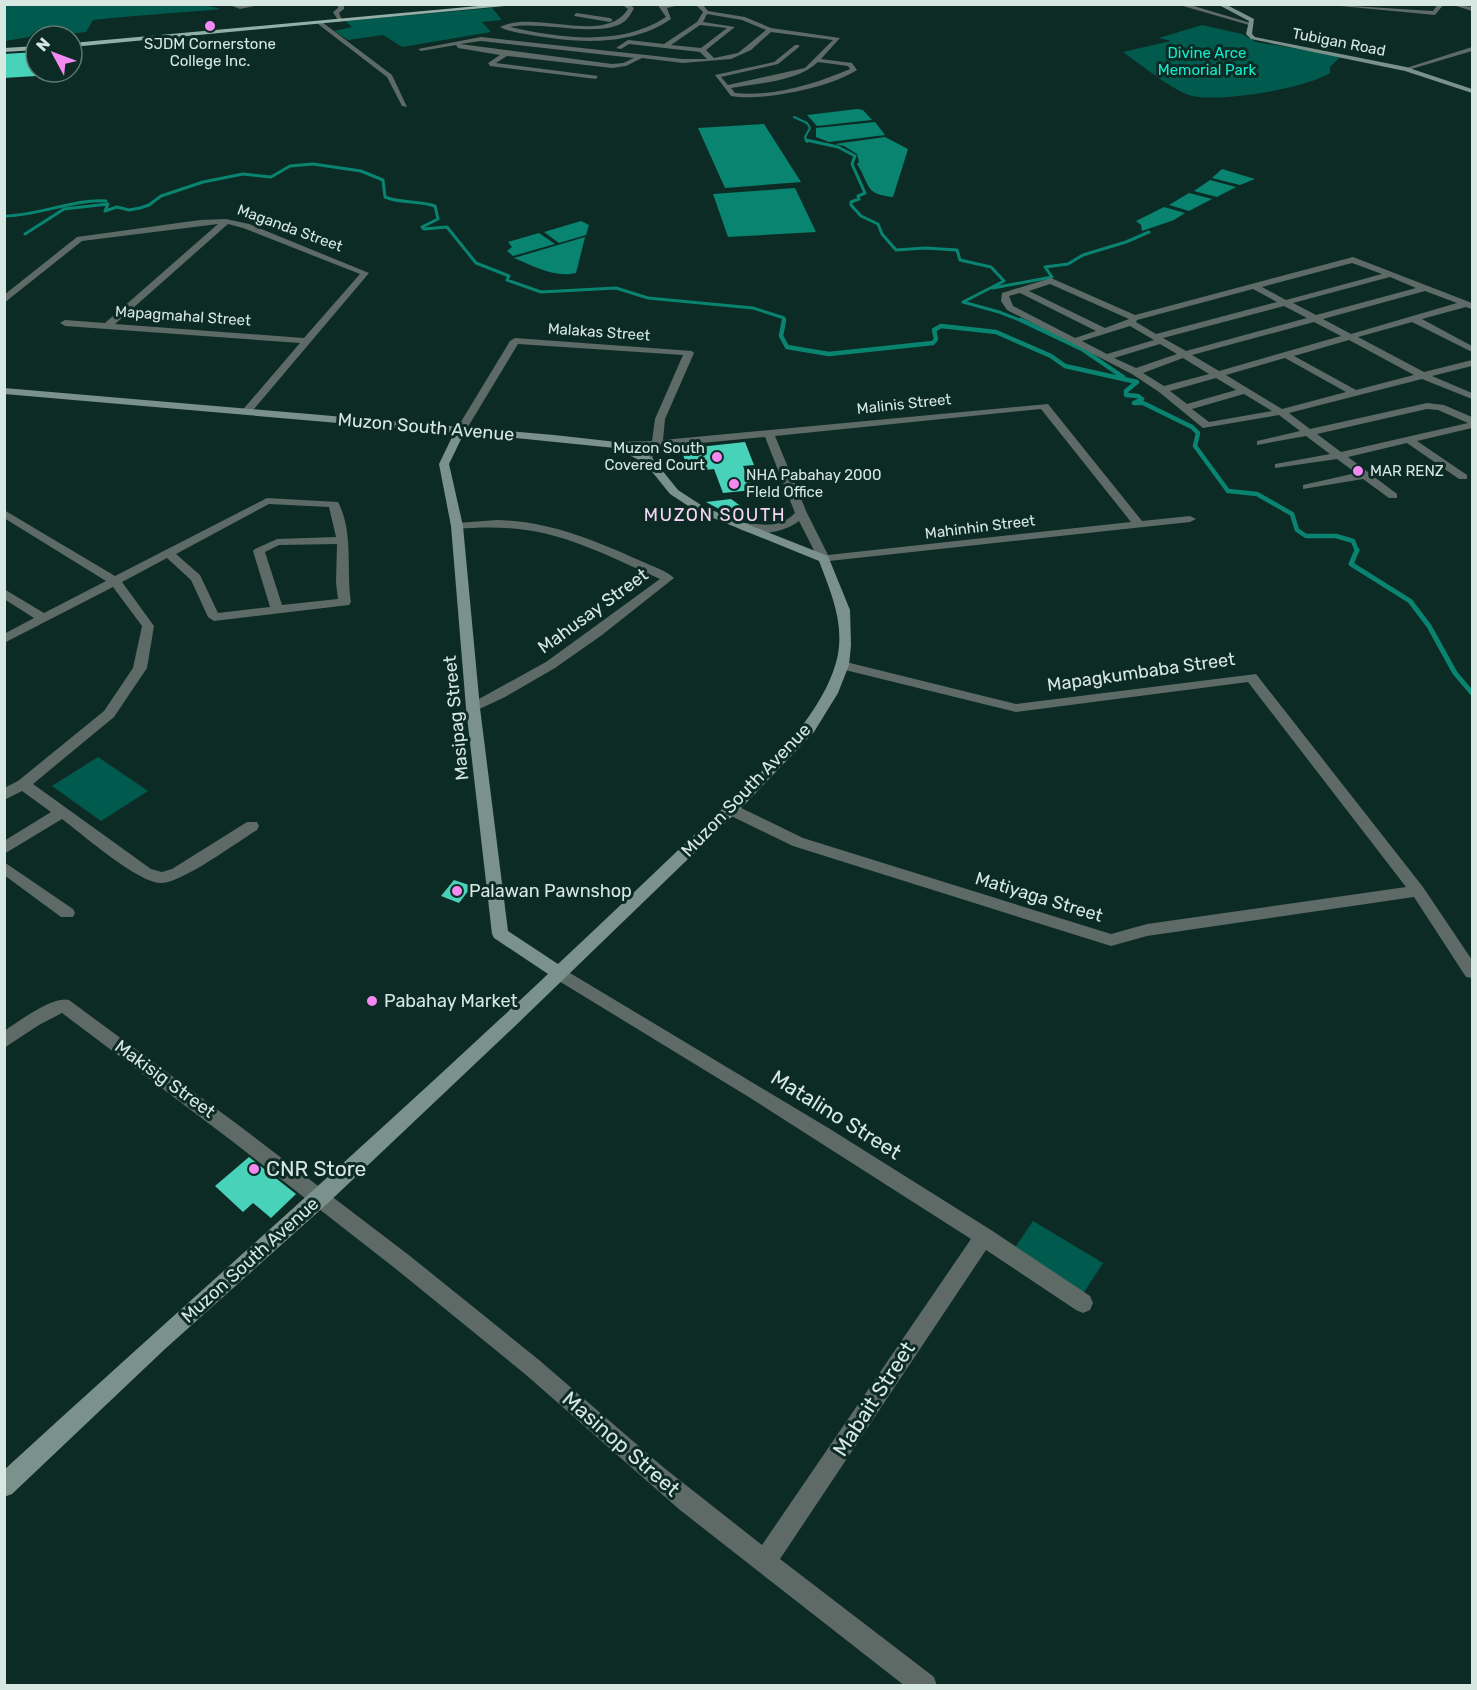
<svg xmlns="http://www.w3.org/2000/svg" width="1477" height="1690" font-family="Rubik,sans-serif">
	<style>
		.green { fill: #005b4e }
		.water { fill: #088471 }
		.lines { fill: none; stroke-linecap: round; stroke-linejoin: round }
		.stream-far3 { stroke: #088471; stroke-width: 2 }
		.stream-far2 { stroke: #088471; stroke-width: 3 }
		.stream-far1 { stroke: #088471; stroke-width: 4.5 }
		.stream { stroke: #088471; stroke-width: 5 }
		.building { fill: #47d2b9 }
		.street { fill: #5d6a66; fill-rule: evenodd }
		.secondary { fill: #7b918b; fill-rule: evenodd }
		.primary { fill: #93afa8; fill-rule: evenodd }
		.poi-dot { fill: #f489f1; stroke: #0d2b25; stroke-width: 2 }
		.labels { text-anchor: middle; stroke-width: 6; stroke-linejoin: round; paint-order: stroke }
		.far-street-label { font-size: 15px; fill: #d7e8e3; stroke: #0d2b25 }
		.far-poi-label { font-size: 15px; fill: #d7e8e3; stroke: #0d2b25; text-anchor: start }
		.far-park-label { font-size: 15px; fill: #12edcd; stroke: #0d2b25 }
		.street-label { font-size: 18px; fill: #d7e8e3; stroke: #0d2b25 }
		.far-quarter-label { font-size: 18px; letter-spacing: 1.5px; fill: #f8d4f6; stroke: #0d2b25 }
		.poi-label { font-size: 18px; fill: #d7e8e3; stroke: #0d2b25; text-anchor: start }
		.near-street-label { font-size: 21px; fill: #d7e8e3; stroke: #0d2b25 }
		.near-poi-label { font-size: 21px; fill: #d7e8e3; stroke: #0d2b25; text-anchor: start }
	</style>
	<rect width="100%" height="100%" fill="#0d2b25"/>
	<!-- green -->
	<path class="green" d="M204 5 221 9C178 13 136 15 93 20L86 32 59 35V26L38 29 29 37 5 41V5Z
		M492 8 502 20 482 22 491 32 402 47 383 35 348 40 334 31 352 27 345 21Z
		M1202 25 1242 34 1256 42 1341 56 1330 67V73C1307 88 1216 104 1189 95 1171 89 1140 64 1123 52L1171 41 1159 38Z
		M98 757 148 791 101 821 52 786Z
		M1033 1221 1103 1263 1075 1306 1008 1258Z"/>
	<!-- water -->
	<path class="water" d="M857 109 863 110 872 120 817 126 807 115Z
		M875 122 885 135 829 142 816 137V128Z
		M764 124 801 182 725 188 698 128Z
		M885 137 908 149 893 197C864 194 871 186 857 164L859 162 857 154 844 146 835 144Z
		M1222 169 1255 179 1240 185 1212 178Z
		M1210 180 1236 187 1217 197 1194 191Z
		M795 188 816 232 728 237 713 194Z
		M1189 193 1212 199 1189 211 1169 205Z
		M1164 207 1185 213 1174 220 1142 231 1141 225 1136 221Z
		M581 221 589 225 586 235 559 243 544 232Z
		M539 233 555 244 513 256 507 251 512 247 508 242Z
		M585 237 576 273C554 278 533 266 514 258Z"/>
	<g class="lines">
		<!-- stream-far3 -->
		<path class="stream-far3" d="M794 117 807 123 810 128 805 137 807 142"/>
		<!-- stream-far2 -->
		<path class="stream-far2" d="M806 140 838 147 855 156 852 164 865 193 858 196 859 199 851 202V205L861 216 878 224 882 234 896 250 925 248 957 250 960 260 991 267 1004 281 963 302 999 312 1025 322
			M4 216C39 216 71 199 106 201
			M25 234 64 209 108 204 105 211 117 207 129 210 140 208 149 205 161 196 203 182 243 174 271 177 290 166 313 164 361 171 383 180 385 197C402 204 418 200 435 206L438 219 422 227 424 229 447 227 476 263 509 276 507 280 541 292 616 288 648 298 753 308 784 318 783 322
			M993 288 1052 277 1045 267 1068 264 1083 255 1126 242 1149 232"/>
		<!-- stream-far1 -->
		<path class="stream-far1" d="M784 320 781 336 787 347 829 354 933 343 936 339 934 330 941 326 996 332 1051 356 1065 366 1137 382 1126 391V395L1138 396 1142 399 1134 403H1143L1192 427 1198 433 1195 446 1228 491 1257 494 1292 514 1297 530 1306 536H1336L1353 541 1357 551
			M1021 320 1082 349 1123 377"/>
		<!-- stream -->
		<path class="stream" d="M1357 550 1351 564 1410 601 1429 626 1455 673 1472 693"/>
	</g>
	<!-- building -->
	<path class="building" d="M36 52V76L4 78V54Z
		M745 442 754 465 743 466 753 490 723 493 714 469 689 472 681 449Z
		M731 499 742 507 734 517 706 502Z
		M454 880 472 886 459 903 441 896Z
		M249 1157 296 1194 271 1218 253 1203 243 1212 215 1186Z"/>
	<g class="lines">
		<!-- street -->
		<path class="street" d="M227 4H265L240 9Z
			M338 4H344V9L339 13 342 20 339 22 333 12 338 8Z
			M621 4H629L634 8C632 12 629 17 626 20 605 40 540 20 510 27 560 38 621 47 666 17L657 4H683L667 8 671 19C630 47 577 43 531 35 521 33 509 32 500 27 536 9 604 46 628 9Z
			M695 4H702L708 11 745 17 771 28 840 38 821 59 852 63 857 70C832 87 761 102 731 96L715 75 774 62 795 45H799V47L778 64 721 77 728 85 805 68 833 40 771 32 751 50 731 59 683 63 642 58 626 66 612 68 507 56 496 63 598 76 596 79 490 66 488 63 500 55 458 48 456 45 421 51 418 49 481 37 683 59H707L700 52 629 44 621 49 616 48 628 40 664 44 697 22 703 12ZM707 14 742 20 766 30 738 53 714 58 706 50 735 27 703 22ZM700 25 727 28 701 48 671 45ZM481 41 634 58 623 63 612 64 460 44ZM818 62 848 66 850 69C815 84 774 97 735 93L731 88C758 83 797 82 818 62Z
			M1176 4H1187L1254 24 1249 25Z
			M1320 4 1433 11 1438 4H1444L1435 15Z
			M1452 4 1472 7V11L1453 5Z
			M576 13 610 18 613 20 610 22 574 16Z
			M318 22H322L392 75 407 107 402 106 387 77 318 24Z
			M1472 47V51L1408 70 1403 69Z
			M226 219 249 224 369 273 249 415 240 413 300 343 65 326 60 323 65 320 105 323 218 224 82 241 4 303V295L77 237 200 220ZM228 224 243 228 360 274 304 338 115 324Z
			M1353 257 1472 303V309L1466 307 1422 319 1472 346V352L1412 322 1358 337 1424 372 1472 360V366L1432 376 1472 393V399L1422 379 1289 413 1310 429 1427 403 1444 405 1472 417V428L1417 441 1467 475V479H1459L1407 443 1348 457 1397 494V498H1389L1363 479 1303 489V485L1356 473 1337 459 1275 468V464L1330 454 1306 436 1257 445V441L1300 431 1279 415 1203 428 1159 392 1132 374 1007 310 1001 301 1002 293 1051 278 1135 315ZM1352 263 1382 274 1286 300 1262 287ZM1390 277 1416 288 1316 315 1293 303ZM1050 284 1129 319 1105 328 1029 291ZM1253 289 1277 302 1156 334 1136 322 1137 320ZM1425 291 1457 303 1351 334 1323 319ZM1020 293 1096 331 1075 338 1013 306 1009 296ZM1284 306 1307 318 1186 351 1163 338ZM1314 322 1341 336 1219 371 1192 355ZM1130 326 1154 340 1107 354 1082 341ZM1349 340 1414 375 1356 390 1294 356ZM1160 344 1177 354 1136 368 1114 358ZM1183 358 1209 374 1164 386 1143 373ZM1285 358 1346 392 1282 409 1226 375ZM1216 378 1236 390 1187 404 1170 391ZM1244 394 1272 411 1209 422 1192 409ZM1427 409 1438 410 1468 423 1341 452 1317 434Z
			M515 338 692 351 694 353 665 419 663 440 1048 404 1142 521 1190 516 1196 519 1190 522 820 562 799 521C784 533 751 539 735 526 748 516 772 536 795 513L765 437 660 447 652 451 653 460 648 463 643 460 644 448H617L612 445 617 442 652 441 655 419 683 355 518 344 466 430 457 432 456 430 510 341ZM1041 409 1131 522 828 555 807 513 775 436Z
			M267 498 338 502C354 533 346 569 351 602L349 605 214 621 208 617 191 580 167 558 122 582 154 626 147 668 114 717 33 784 151 869 162 872 172 869 247 822H257L259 826 257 830C239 841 181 884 161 883 138 883 82 834 62 819L4 854V841L51 812 22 791 4 800V788L18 781 104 711 133 668 142 626 113 587 4 643V634L34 618 4 599V589L44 613 106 581 4 518V510L115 576ZM269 504 329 507 336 537 277 539 255 549 253 551 270 607 218 613 200 575 176 554ZM337 544 336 583 338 599 282 605 265 552 279 545Z
			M497 520C549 521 594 540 641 561 651 566 666 570 674 578L602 635 555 668 505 697 473 712 468 711 466 708 468 705 546 662 660 579C583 545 544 521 457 529L451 526 457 523Z
			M842 661 1016 704 1256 674 1423 887 1472 960V978L1466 977 1414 897 1147 936 1111 946 793 846 725 813 723 809 725 805H735L803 838 1111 934 1147 924 1406 887 1248 682 1016 712 837 668 835 665Z
			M4 862 73 909 75 913 73 917H61L4 875Z
			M560 967 830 1129 991 1230 1090 1296 1093 1303 1090 1310 1083 1313 1076 1310 986 1250 780 1559 934 1677 937 1686H905L680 1510 525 1374 396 1269 228 1138 62 1013 39 1025 4 1048V1031C18 1022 53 995 69 1000L241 1127 410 1256 539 1360 663 1467 762 1545 971 1239 752 1099 554 978 552 973 554 968Z"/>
		<!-- secondary -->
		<path class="secondary" d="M1217 4H1225L1254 19 1252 34 1255 37 1406 67 1472 89V93L1405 71 1251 39 1246 34 1249 21Z
			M4 388 554 435 617 442 640 451 653 459 678 490 704 507 828 556 850 610 851 645 849 665 838 693 814 732 745 804 513 1028 328 1203 165 1349 12 1494 4 1497V1470C185 1304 370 1142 548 974L494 938 492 934 466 708 451 526 439 464 454 433 4 394ZM464 433 615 448 645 463 670 494 696 511 819 561C832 595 847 629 835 666 815 730 742 790 694 835 649 878 604 921 558 964L508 931 480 708 463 526 449 464Z"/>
		<!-- primary -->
		<path class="primary" d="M500 4H527L72 47V43Z
			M36 46V50L4 52V48Z"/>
	</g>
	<!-- markers -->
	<g class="poi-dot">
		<circle cx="210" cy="26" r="6"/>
		<circle cx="717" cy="457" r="6"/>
		<circle cx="1358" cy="471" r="6"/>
		<circle cx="734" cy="484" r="6"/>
		<circle cx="457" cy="891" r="6"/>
		<circle cx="372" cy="1001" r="6"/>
		<circle cx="254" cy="1169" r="6"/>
	</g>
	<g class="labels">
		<!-- far-street labels -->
		<g class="far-street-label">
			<text transform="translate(1339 42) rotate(11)" y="5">Tubigan Road</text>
			<text transform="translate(290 228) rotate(20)" y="5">Maganda Street</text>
			<text transform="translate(183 316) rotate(4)" y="5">Mapagmahal Street</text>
			<text transform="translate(599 332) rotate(4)" y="5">Malakas Street</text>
			<text transform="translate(904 404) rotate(-6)" y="5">Malinis Street</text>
			<text transform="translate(980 527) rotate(-7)" y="5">Mahinhin Street</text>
		</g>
		<!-- far-poi labels -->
		<g class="far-poi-label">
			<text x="210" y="49" text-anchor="middle">SJDM Cornerstone<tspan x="210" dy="17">College Inc.</tspan></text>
			<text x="705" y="453" text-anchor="end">Muzon South<tspan x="705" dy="17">Covered Court</tspan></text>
			<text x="1370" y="476">MAR RENZ</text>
			<text x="746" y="480">NHA Pabahay 2000<tspan x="746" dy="17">FIeld Office</tspan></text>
		</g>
		<!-- far-park labels -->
		<g class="far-park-label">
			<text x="1207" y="58">Divine Arce<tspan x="1207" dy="17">Memorial Park</tspan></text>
		</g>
		<!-- street labels -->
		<g class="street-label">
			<text transform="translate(426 427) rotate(5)" y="6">Muzon South Avenue</text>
			<text transform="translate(593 611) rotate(-36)" y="6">Mahusay Street</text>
			<text transform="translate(1141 672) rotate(-8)" y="6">Mapagkumbaba Street</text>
			<text transform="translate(456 718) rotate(-96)" y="6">Masipag Street</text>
			<text transform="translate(746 790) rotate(-46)" y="6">Muzon South Avenue</text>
			<text transform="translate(1039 897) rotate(17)" y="6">Matiyaga Street</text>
			<text transform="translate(165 1079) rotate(36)" y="6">Makisig Street</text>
			<text transform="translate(250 1260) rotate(-42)" y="6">Muzon South Avenue</text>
		</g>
		<!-- far-quarter labels -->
		<g class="far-quarter-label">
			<text x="715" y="521">MUZON SOUTH</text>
		</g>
		<!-- poi labels -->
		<g class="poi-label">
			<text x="469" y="897">Palawan Pawnshop</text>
			<text x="384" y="1007">Pabahay Market</text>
		</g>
		<!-- near-street labels -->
		<g class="near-street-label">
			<text transform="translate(836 1115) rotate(32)" y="7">Matalino Street</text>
			<text transform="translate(874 1399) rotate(-57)" y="7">Mabait Street</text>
			<text transform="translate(621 1444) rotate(41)" y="7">Masinop Street</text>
		</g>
		<!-- near-poi labels -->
		<g class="near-poi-label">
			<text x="266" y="1176">CNR Store</text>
		</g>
	</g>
	<!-- border -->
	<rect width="1477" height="1690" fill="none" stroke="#d7e8e3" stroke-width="12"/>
	<!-- north arrow -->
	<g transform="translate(54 54) rotate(311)"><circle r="28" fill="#0d2b25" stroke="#5e7771" stroke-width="1.5"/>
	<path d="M0-4.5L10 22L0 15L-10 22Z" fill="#f489f1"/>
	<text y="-9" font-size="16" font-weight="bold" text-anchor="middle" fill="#d7e8e3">N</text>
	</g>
</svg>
